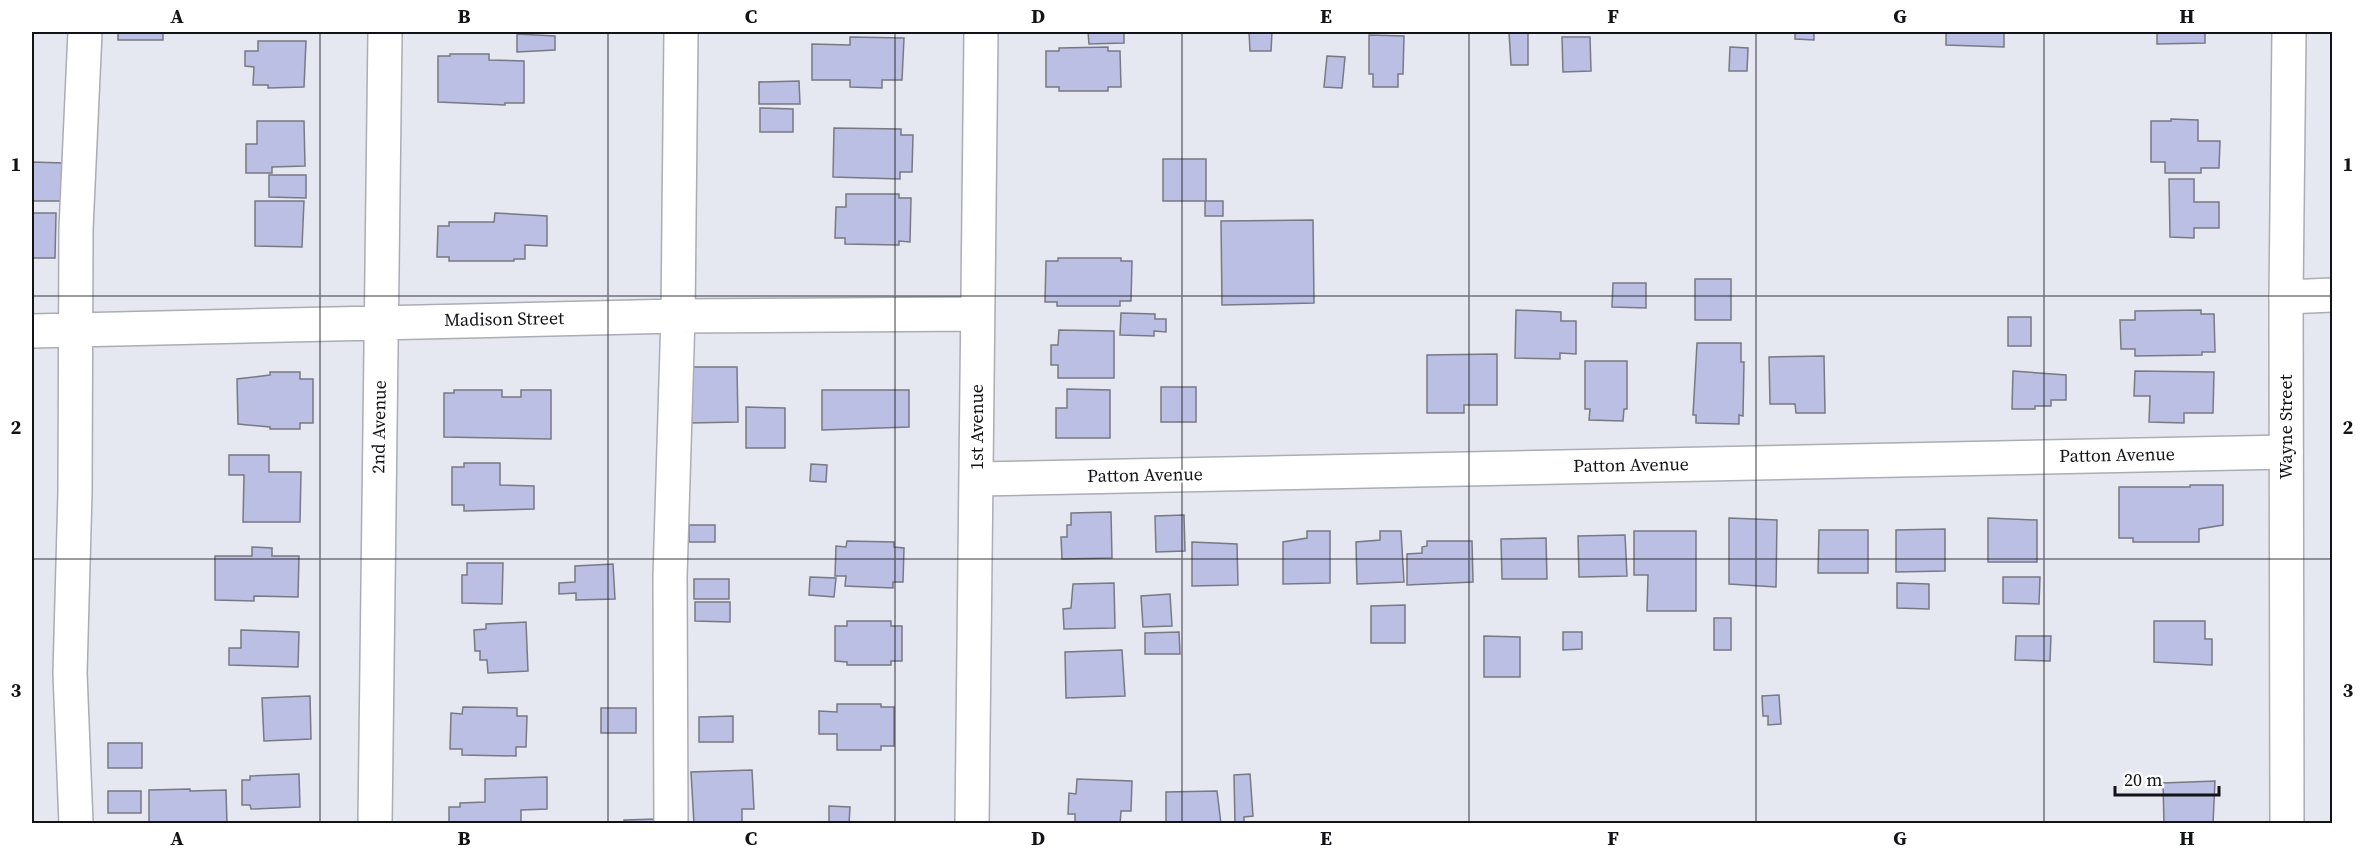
<svg xmlns="http://www.w3.org/2000/svg" width="2364" height="855" font-family="'Source Serif 4',serif">
	<style>
		.building { fill: #babfe3; stroke: #787a83; stroke-width: 1.5 }
		.lines { fill: none; stroke-linecap: round; stroke-linejoin: round }
		.minor-casing { stroke: #abacb6; stroke-width: 36 }
		.major-casing { stroke: #abacb6; stroke-width: 36 }
		.minor { stroke: #fff; stroke-width: 33 }
		.major { stroke: #fff; stroke-width: 33 }
		.grid { fill: none; stroke: #121316; stroke-width: 1.5; stroke-opacity: 0.55 }
		.labels { text-anchor: middle; stroke-width: 4.5; stroke-linejoin: round; paint-order: stroke }
		.street-label { font-size: 18px; fill: #121316; stroke: #fff }
		.neatline { fill: none; stroke: #121316; stroke-width: 2 }
		.grid-label { font-size: 20px; text-anchor: middle; font-weight: bold; fill: #121316 }
	</style>
	<rect width="100%" height="100%" fill="#e5e7f1"/>
	<!-- building -->
	<path class="building" d="M118 32H163V40H118Z
		M1088 32H1124V43L1089 44Z
		M1249 32H1272L1271 51H1250Z
		M1509 32H1528V65H1511Z
		M1795 32H1814V40L1795 39Z
		M1946 32H2004V47L1946 45Z
		M2141 32H2205V43L2157 44V33Z
		M517 34 555 36V50L517 52Z
		M1369 35 1404 36 1403 74H1398V87H1373V74H1369Z
		M850 37 904 38 902 80H882V88L850 87V80H812V44L850 45Z
		M1562 37H1590L1591 71 1563 72Z
		M258 41H306L304 87 268 88V85H253L254 67 245 66V51H258Z
		M1108 47V51H1120L1121 87H1108V91H1059V87H1046V51H1059V48Z
		M1730 47 1748 48 1747 71H1729Z
		M450 54H489V60L524 61V103H505V105L438 102V56H450Z
		M1327 56 1345 57 1342 88 1324 87Z
		M799 81 800 104H759V82Z
		M760 108 793 109V132H760Z
		M2171 119 2198 120V141H2220L2219 168H2201V173H2165V162H2151V121H2171Z
		M257 121H304L305 166 272 167V173H246V144H257Z
		M834 128 901 129V135H913L912 172H900V179L833 177Z
		M1163 159H1206V201H1163Z
		M32 162 63 163 62 201H32Z
		M269 175H306V198L269 197Z
		M2169 179H2194V202H2219V228H2194V238L2170 237Z
		M846 194H899V198H911L910 242 899 241V245L845 244V238H835L836 207H846Z
		M255 201H304L302 247 255 246Z
		M1205 201H1223V216H1205Z
		M32 213H56L55 258H32Z
		M495 213 547 216V246L525 245V259H514V261H449V257H437L438 226H449V222H494Z
		M1313 220 1314 303 1222 305 1221 221Z
		M1058 258H1121V261H1132L1131 301H1120V306H1057V302H1045L1046 261H1058Z
		M1695 279H1731V320H1695Z
		M1613 283H1646V308L1612 307Z
		M1516 310 1561 312V321H1576V354L1560 353V359L1515 358Z
		M2201 310V314H2214L2215 352H2202V355L2135 356V349H2121L2120 320H2135V311Z
		M1121 313 1155 314V319H1166V332L1154 331V336L1120 335Z
		M2008 317H2031V346H2008Z
		M1059 330 1114 331V378H1058V365H1051V345H1058Z
		M1697 343H1741V362H1744L1743 416 1739 415V424L1696 423V415H1693Z
		M1497 354V405H1464V413H1427V355Z
		M1824 356 1825 413H1796L1795 404H1770L1769 357Z
		M1585 361H1627V409H1624L1623 421 1589 420 1590 409H1585Z
		M692 367H737L738 422 690 423Z
		M2013 371 2066 375V400H2051V406H2035V409H2012Z
		M2135 371 2214 372 2213 413H2184V423L2149 422 2150 396H2134Z
		M270 372H300V379H313V423H300V429H270V427L238 424 237 379 270 375Z
		M1161 387H1196V422H1161Z
		M1067 389 1110 390V438H1056V408H1067Z
		M454 390H502V397H521V390H551V439L444 437V393H454Z
		M822 390H909V427L822 430Z
		M746 407 785 408V448H746Z
		M229 455H269V472H301L300 522H243L244 475H229Z
		M464 463H500V485L534 486V509L464 511V505H452V467H464Z
		M811 464 827 465 826 482 810 481Z
		M2190 485H2223V525L2199 529V542H2133V538H2119V487H2190Z
		M1111 512 1112 558 1062 559 1061 537H1067V525H1071V513Z
		M1184 515 1185 551 1156 552 1155 516Z
		M1729 518 1777 520 1776 587 1729 584Z
		M1988 518 2037 520V562H1988Z
		M689 525H715V542H689Z
		M1945 529V571L1896 572V530Z
		M1819 530H1868V573H1818Z
		M1307 531H1330V583L1283 584V542L1307 538Z
		M1380 531H1401L1404 582 1357 584 1356 542 1380 540Z
		M1634 531H1696V611H1647L1648 575H1634Z
		M1625 535 1627 576 1579 577 1578 536Z
		M1546 538 1547 579H1502L1501 539Z
		M847 541 894 542V547L904 548 903 582H893V588L845 586 846 576H835L836 546 846 547Z
		M1427 541H1472L1473 582 1407 585V554L1422 553V547L1427 546Z
		M1192 542 1237 544 1238 585 1192 586Z
		M252 547 272 548V556H299L298 597 254 596V601L215 600V556H252Z
		M467 563H503L502 604 462 603V575H467Z
		M613 564 615 599 576 600V593L559 594V583L575 582V566Z
		M810 577 836 578 834 597 809 595Z
		M2003 577H2040L2039 604 2003 603Z
		M694 579H729V599H694Z
		M1114 583 1115 628 1064 629 1063 609 1071 608 1073 584Z
		M1897 583 1929 584V609L1897 608Z
		M1170 594 1172 626 1143 627 1141 596Z
		M695 602H730V622L695 621Z
		M1405 605V643H1371V606Z
		M1714 618H1731V650H1714Z
		M847 621H891V626H902V661H891V665H847V662L835 661V626H847Z
		M2154 621H2205V639H2212V665L2154 662Z
		M526 622 528 671 488 673 487 660H480V651H475L474 630 486 629V624Z
		M241 630 299 632 298 667 229 665V648H241Z
		M1179 632 1180 654H1145V633Z
		M1563 632H1582V649L1563 650Z
		M1484 636 1520 637V677H1484Z
		M2016 636H2051L2050 661 2015 660Z
		M1122 650 1125 696 1066 698 1065 652Z
		M1779 695 1781 724 1768 725V716H1763L1762 696Z
		M310 696 311 739 264 741 262 698Z
		M837 704H881V707H894V746H881V750H837V734H819V711L837 712Z
		M463 707 517 708V716H527L526 747H516V756L462 755V749H450L451 713 462 714Z
		M601 708H636V733H601Z
		M733 716V742H699V717Z
		M108 743H142V768H108Z
		M752 770 754 809H742V824H694L691 772Z
		M299 774 300 807 251 809 250 805H242V780H250V776Z
		M1250 774 1253 816 1244 817V824H1235L1234 775Z
		M547 777V809L521 810V824H449V807H460V803L485 802V779Z
		M1077 779 1132 781 1131 811H1121L1120 824H1075V814H1068L1069 793 1076 794Z
		M2215 781 2213 824H2164L2163 783Z
		M190 789V791L226 790 227 824H149V790Z
		M108 791H141V813H108Z
		M1217 791 1221 824H1166V792Z
		M829 806 850 807 849 824H829Z
		M657 819V824H624V820Z"/>
	<g class="lines">
		<defs>
			<path id="minor" d="M2286 297 2332 295
				M32 331 678 316 977 314
				M976 479 2286 452
				M76 824 70 673 75 492 76 229 85 32
				M375 824 385 32
				M671 824 670 577 678 316 681 32
				M972 824 981 32"/>
			<path id="major" d="M2287 824 2286 297 2289 32"/>
		</defs>
		<!-- minor casing -->
		<use href="#minor" class="minor-casing"/>
		<!-- major casing -->
		<use href="#major" class="major-casing"/>
		<!-- minor -->
		<use href="#minor" class="minor"/>
		<!-- major -->
		<use href="#major" class="major"/>
	</g>
	<!-- grid -->
	<path class="grid" d="M320 32V824M608 32V824M895 32V824M1182 32V824M1469 32V824M1756 32V824M2044 32V824M32 296H2332M32 559H2332"/>
	<g class="labels">
		<!-- street labels -->
		<g class="street-label">
			<text transform="translate(504 319) rotate(-1)" y="6">Madison Street</text>
			<text transform="translate(379 427) rotate(-89)" y="6">2nd Avenue</text>
			<text transform="translate(977 427) rotate(-90)" y="6">1st Avenue</text>
			<text transform="translate(2286 427) rotate(-90)" y="6">Wayne Street</text>
			<text transform="translate(2117 455) rotate(-1)" y="6">Patton Avenue</text>
			<text transform="translate(1631 465) rotate(-1)" y="6">Patton Avenue</text>
			<text transform="translate(1145 475) rotate(-1)" y="6">Patton Avenue</text>
		</g>
	</g>
	<!-- border -->
	<rect width="2364" height="855" fill="none" stroke="#ffffff" stroke-width="66"/>
	<!-- scale -->
	<path d="M2115 786v9h104v-9" fill="none" stroke="#121316" stroke-width="3"/>
	<text x="2124" y="786" font-size="18" fill="#121316" stroke="#ffffff" stroke-width="4.5" paint-order="stroke">20 m</text>
	<rect x="33" y="33" width="2298" height="789" class="neatline"/>
	<g class="grid-label">
		<text x="177" y="23">A</text>
		<text x="464" y="23">B</text>
		<text x="751" y="23">C</text>
		<text x="1038" y="23">D</text>
		<text x="1326" y="23">E</text>
		<text x="1613" y="23">F</text>
		<text x="1900" y="23">G</text>
		<text x="2187" y="23">H</text>
		<text x="16" y="171">1</text>
		<text x="2348" y="171">1</text>
		<text x="16" y="434">2</text>
		<text x="2348" y="434">2</text>
		<text x="16" y="697">3</text>
		<text x="2348" y="697">3</text>
		<text x="177" y="845">A</text>
		<text x="464" y="845">B</text>
		<text x="751" y="845">C</text>
		<text x="1038" y="845">D</text>
		<text x="1326" y="845">E</text>
		<text x="1613" y="845">F</text>
		<text x="1900" y="845">G</text>
		<text x="2187" y="845">H</text>
	</g>
</svg>
